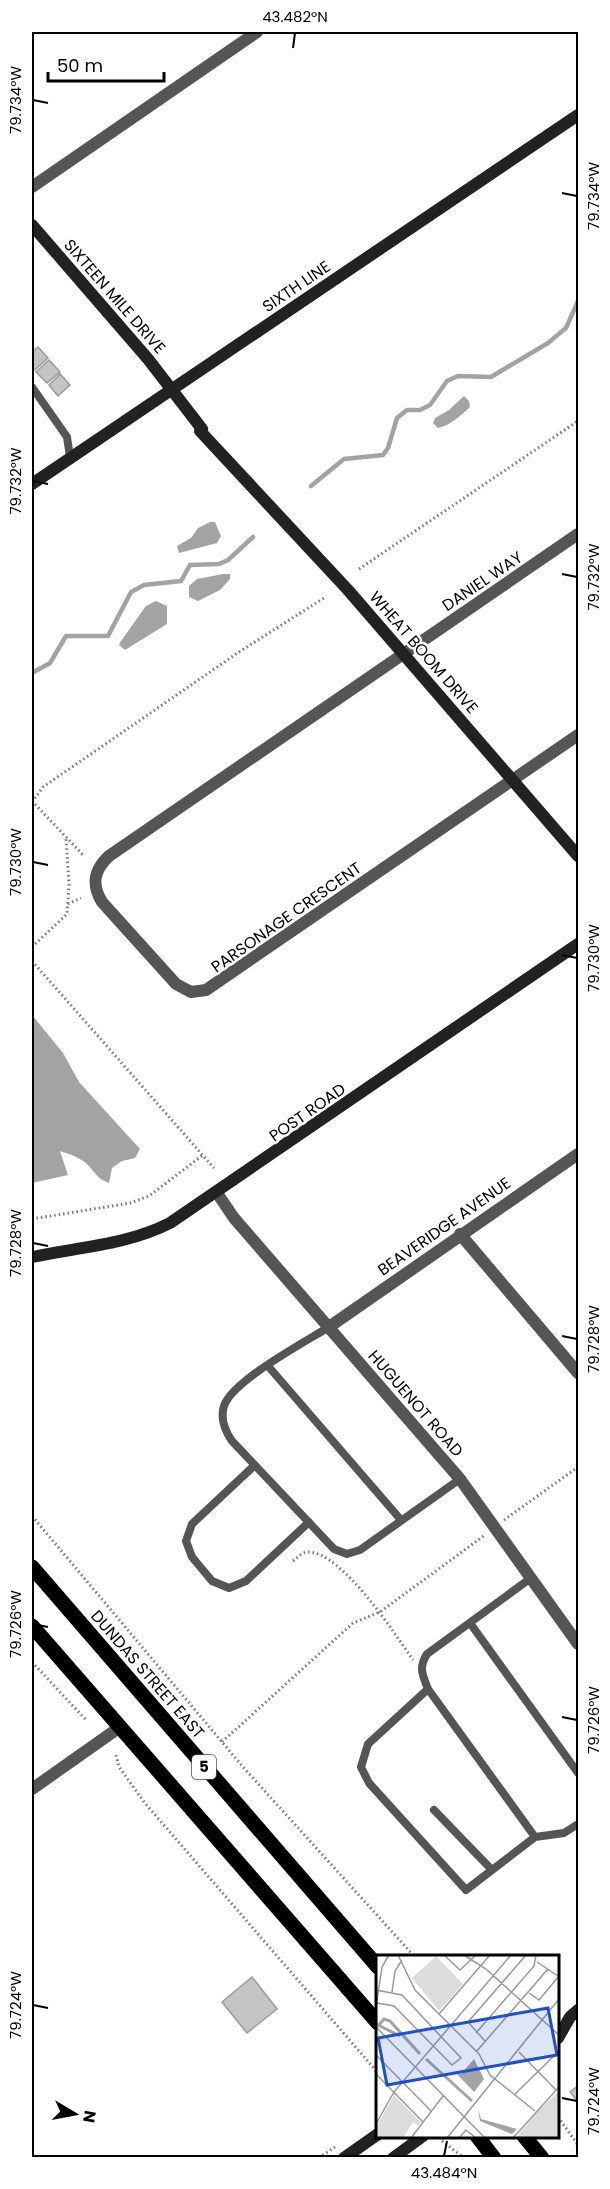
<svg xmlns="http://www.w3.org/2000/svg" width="610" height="2189" font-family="Poppins,sans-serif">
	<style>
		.water { fill: #a3a3a3 }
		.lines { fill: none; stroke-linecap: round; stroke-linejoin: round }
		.stream { stroke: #a3a3a3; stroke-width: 4.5 }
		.building { fill: #c4c4c4; stroke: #999; stroke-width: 1.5 }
		.path { stroke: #777; stroke-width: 3; stroke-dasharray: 1.5 3; stroke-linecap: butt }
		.lane { stroke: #555; stroke-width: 8 }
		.street { stroke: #555; stroke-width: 12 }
		.secondary { stroke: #222; stroke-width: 12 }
		.primary { stroke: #000; stroke-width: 15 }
		.ticks { fill: none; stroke: #000; stroke-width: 2 }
		.labels { text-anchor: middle; stroke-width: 5; stroke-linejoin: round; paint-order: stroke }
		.shield { fill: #fff; stroke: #4c4c4c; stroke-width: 1.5 }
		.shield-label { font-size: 15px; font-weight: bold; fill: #000 }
		.street-label { font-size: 16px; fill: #000; stroke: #fff }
		.inset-river { fill: none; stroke: #a3a3a3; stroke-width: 3 }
		.inset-road { fill: none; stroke: #999; stroke-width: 1.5 }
		.view { fill: #1d4ed8; fill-opacity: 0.15; stroke: #1d4ed8; stroke-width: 3 }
		.inset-edge { fill: none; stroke: #000; stroke-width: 3 }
		.neatline { fill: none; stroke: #000; stroke-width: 2 }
		.ticks-label { font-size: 15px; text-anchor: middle; fill: #000 }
	</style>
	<rect width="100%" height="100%" fill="#fff"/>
	<!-- water -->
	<path class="water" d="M464 396 469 401 470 407C461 415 450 426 438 428L433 423 435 418 449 410Z
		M210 522H215L221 536 217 543 179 553 177 546 191 538 198 528Z
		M223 574H230V579L220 590 198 601 189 597V586L197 579Z
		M156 601 167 606V624L125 650 119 645 121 641 146 606Z
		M32 1015 63 1053 79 1082 140 1149 135 1158 122 1161 112 1168 109 1183C97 1179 95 1172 87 1164 79 1157 69 1154 60 1151L68 1175 32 1183Z"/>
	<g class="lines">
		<!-- stream -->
		<path class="stream" d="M311 486 344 459 383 455 388 448 397 418 407 410H420L430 405 447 381 458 376 491 377 548 343 566 328 578 301
			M32 673 50 663 66 636H108L131 592 144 585 181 581 190 565 219 564 228 560 253 537"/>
	</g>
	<!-- building -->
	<path class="building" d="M38 347 48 358 35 370 32 366V352Z
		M49 360 60 372 47 383 36 372Z
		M60 374 70 385 58 396 49 385Z
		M252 1977 277 2009 247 2033 222 2002Z
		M578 2086V2102L570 2092Z"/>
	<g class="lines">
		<!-- path -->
		<path class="path" d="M359 569 578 421
			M32 801 84 856
			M32 802 43 787 239 652 324 598
			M68 904 81 898
			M32 947 67 914 69 885 66 838
			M32 961 214 1168
			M32 1219 130 1203 149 1196 203 1155
			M32 1516 243 1767 414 1956
			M504 1520 578 1467
			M293 1561C298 1557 302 1552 308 1552 342 1552 395 1634 413 1660
			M32 1662 87 1721
			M222 1742 353 1623 380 1612 485 1535
			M116 1755 119 1767 144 1802 378 2073
			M558 2117 578 2145
			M442 2141 464 2158
			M319 2158 335 2147"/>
		<!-- lane -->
		<path class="lane" d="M32 387 67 437 70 457
			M329 1327C305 1342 232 1381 224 1406 220 1419 225 1431 232 1441L334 1549 347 1554 360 1550 460 1479
			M268 1366 401 1520
			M255 1465 192 1524 186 1541 192 1557 212 1581 229 1588 246 1581 309 1522
			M531 1578 427 1654C418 1668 423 1676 428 1689L535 1837 564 1833 578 1824
			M470 1623 578 1773
			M428 1689 368 1744 361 1767 369 1783 466 1890 535 1837
			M434 1810 492 1870"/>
		<!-- street -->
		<path class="street" d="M32 187 257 32
			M578 534 109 856C94 870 91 884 102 902L176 984 191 992 206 990 578 735
			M217 1193 234 1218 460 1479 578 1644
			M460 1234 578 1373
			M329 1327 578 1154
			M32 1789 120 1727"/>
		<!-- secondary -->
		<path class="secondary" d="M32 225 148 359 202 429 200 431 348 590 578 856
			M32 484 578 115
			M32 1257C79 1247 127 1245 170 1223L578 944
			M558 2038 570 2017 578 2010
			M344 2158 378 2134
			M393 2158 423 2136"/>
		<!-- primary -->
		<path class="primary" d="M32 1567 378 1967
			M32 1626 378 2023
			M477 2136 494 2158
			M524 2136 542 2158"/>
	</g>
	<!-- ticks -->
	<path class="ticks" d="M293 48 295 33M33 100 48 103M562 193 577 196M33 481 48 484M562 574 577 577M33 862 48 865M562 955 577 958M33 1243 48 1246M562 1336 577 1339M33 1624 48 1627M562 1717 577 1720M33 2005 48 2008M562 2098 577 2101M444 2156 447 2141"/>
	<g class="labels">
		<!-- shield labels -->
		<rect class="shield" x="192" y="1755" width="24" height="24" rx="4.5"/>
		<g class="shield-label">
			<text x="204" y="1772">5</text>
		</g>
		<!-- street labels -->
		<g class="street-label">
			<text transform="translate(296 286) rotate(-34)" y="6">SIXTH LINE</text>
			<text transform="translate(115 296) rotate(49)" y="6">SIXTEEN MILE DRIVE</text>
			<text transform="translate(482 581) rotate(-34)" y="6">DANIEL WAY</text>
			<text transform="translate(424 652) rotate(49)" y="6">WHEAT BOOM DRIVE</text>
			<text transform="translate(286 917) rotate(-35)" y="6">PARSONAGE CRESCENT</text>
			<text transform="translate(307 1112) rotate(-35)" y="6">POST ROAD</text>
			<text transform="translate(444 1226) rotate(-35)" y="6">BEAVERIDGE AVENUE</text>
			<text transform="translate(416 1403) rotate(49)" y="6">HUGUENOT ROAD</text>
			<text transform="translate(148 1674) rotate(49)" y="6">DUNDAS STREET EAST</text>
		</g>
	</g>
	<!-- overview -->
	<g transform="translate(376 1955)">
		<rect width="183" height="183" fill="#fff"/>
		<path d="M60 1 87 29 63 56 36 23ZM183 136V183H140L161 157ZM18 140 45 167 42 171 37 167 27 183H0V173Z" fill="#dcdcdc"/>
		<path d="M98 104 108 124 98 137 78 116 85 119ZM102 154 105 164 141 174 136 179 104 166Z" fill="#a3a3a3"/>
		<path class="inset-river" d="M0 69 24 81M2 71 8 64 14 66 44 99M50 104 96 146"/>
		<path class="inset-road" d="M22 0 39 35 103 99 114 120 159 156M68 0 84 15 100 0M88 0 110 14 183 80M161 7 182 21M0 35 26 40 85 103 76 110 18 51 1 48M16 37 19 16 26 5M153 38 163 45 183 21M0 52 6 12 13 0M63 59 114 0M0 72 109 183M100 78 158 11 160 0M109 86 92 67 150 0M100 97 172 14M143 97 180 135M0 100 55 156M0 119 47 167M139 139 183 96M0 169 18 137 135 0M35 183 67 141M71 183 183 44M83 183 90 175 100 183M137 183 183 132"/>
		<path class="view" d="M172 53 181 100 11 130 2 83Z"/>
		<rect width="183" height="183" class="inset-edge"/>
	</g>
	<!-- border -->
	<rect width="610" height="2189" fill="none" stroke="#ffffff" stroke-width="66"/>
	<!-- north arrow -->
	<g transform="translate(75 2114) rotate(100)" stroke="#ffffff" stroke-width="4.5" paint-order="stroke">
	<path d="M0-4.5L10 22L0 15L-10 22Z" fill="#000000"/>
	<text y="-9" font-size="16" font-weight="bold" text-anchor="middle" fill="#000000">N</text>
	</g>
	<!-- scale -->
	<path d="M48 72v9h116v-9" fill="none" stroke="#000000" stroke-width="3"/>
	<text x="57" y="72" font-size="18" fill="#000000" stroke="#ffffff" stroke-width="4.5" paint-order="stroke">50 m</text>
	<rect x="33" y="33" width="544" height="2123" class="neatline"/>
	<g class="ticks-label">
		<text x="295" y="22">43.482°N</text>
		<text transform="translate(16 100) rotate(-90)" y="5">79.734°W</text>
		<text transform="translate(594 196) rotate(-90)" y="5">79.734°W</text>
		<text transform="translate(16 481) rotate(-90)" y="5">79.732°W</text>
		<text transform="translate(594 577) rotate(-90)" y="5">79.732°W</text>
		<text transform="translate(16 862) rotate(-90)" y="5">79.730°W</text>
		<text transform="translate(594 958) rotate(-90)" y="5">79.730°W</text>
		<text transform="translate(16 1243) rotate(-90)" y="5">79.728°W</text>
		<text transform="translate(594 1339) rotate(-90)" y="5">79.728°W</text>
		<text transform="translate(16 1624) rotate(-90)" y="5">79.726°W</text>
		<text transform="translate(594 1720) rotate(-90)" y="5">79.726°W</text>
		<text transform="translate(16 2005) rotate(-90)" y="5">79.724°W</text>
		<text transform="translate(594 2101) rotate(-90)" y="5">79.724°W</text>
		<text x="444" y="2178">43.484°N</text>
	</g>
</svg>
